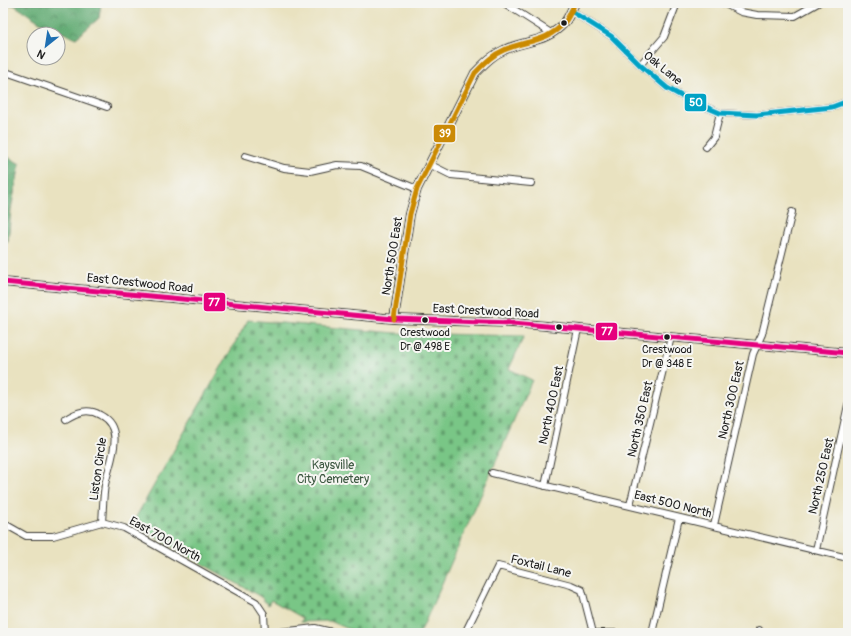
<svg xmlns="http://www.w3.org/2000/svg" width="851" height="636" font-family="Pangolin,sans-serif">
	<style>
		.forest { fill: url(#forest-crowns); stroke: #3f6448 }
		.cemetery { fill: url(#cemetery-stones); stroke: #4a7151 }
		.lines { fill: none; stroke-linecap: round; stroke-linejoin: round }
		.minor-casing { stroke: #3b3a35; stroke-width: 8 }
		.tertiary-casing { stroke: #3b3a35; stroke-width: 10 }
		.minor { stroke: #fff; stroke-width: 6 }
		.tertiary { stroke: #fff; stroke-width: 8 }
		.bus-1-casing { stroke: #f6f6f2; stroke-width: 8 }
		.bus-2-casing { stroke: #f6f6f2; stroke-width: 8 }
		.bus-3-casing { stroke: #f6f6f2; stroke-width: 8 }
		.bus-1 { stroke: #e5007d; stroke-width: 5 }
		.bus-2 { stroke: #01a2c5; stroke-width: 5 }
		.bus-3 { stroke: #cb8a06; stroke-width: 5 }
		.bus-dot { fill: #1c1c1c; stroke: #f6f6f2; stroke-width: 1.5 }
		.labels { text-anchor: middle; stroke-width: 4; stroke-linejoin: round; paint-order: stroke }
		.bus-label { font-size: 11px; fill: #1c1c1c; stroke: #f6f6f2 }
		.street-label { font-size: 12px; fill: #1c1c1c; stroke: #f6f6f2 }
		.park-label { font-size: 12px; fill: #3d5841; stroke: #f6f6f2 }
		.line-badge { stroke: #f6f6f2; stroke-width: 1.5 }
		.badge-label { font-size: 11px; text-anchor: middle; font-weight: bold; fill: #fff }
	</style>
	<defs>
		<pattern id="forest-crowns" width="20" height="18" patternUnits="userSpaceOnUse"><rect width="20" height="18" fill="#62ab73"/><path d="M2 6a3 3 0 1 1 6 0M12 15a3 3 0 1 1 6 0" fill="none" stroke="#508a5e"/></pattern>
		<pattern id="cemetery-stones" width="16" height="16" patternUnits="userSpaceOnUse"><rect width="16" height="16" fill="#79c686"/><path d="M2 7V4a2 2 0 0 1 4 0v3zM10 15v-3a2 2 0 0 1 4 0v3z" fill="#62a06d"/></pattern>
	</defs>
	<rect width="100%" height="100%" fill="#f6f6f2"/>
	<filter id="ink" filterUnits="userSpaceOnUse"><feTurbulence type="fractalNoise" baseFrequency=".025" numOctaves="2"/><feDisplacementMap in="SourceGraphic" scale="8" xChannelSelector="R" yChannelSelector="G"/><feConvolveMatrix kernelMatrix="1 2 1 2 8 2 1 2 1" color-interpolation-filters="sRGB"/></filter>
	<filter id="wash" filterUnits="userSpaceOnUse"><feTurbulence type="fractalNoise" baseFrequency=".012" numOctaves="4" result="noise"/><feDisplacementMap in="SourceGraphic" scale="16" xChannelSelector="R" yChannelSelector="G"/><feGaussianBlur stdDeviation="0.9" result="paint"/><feColorMatrix in="noise" values="0 0 0 0 0 0 0 0 0 0 0 0 0 0 0 0 0 1.4 0 .05"/><feComposite in="paint" operator="in"/></filter>
	<g filter="url(#wash)">
		<rect width="100%" height="100%" fill="#e9e2c0"/>
		<!-- forest -->
		<path class="forest" d="M101 3 99 18 76 38 46 26 14 5 3 4Z
			M3 154 20 164 11 209 8 242 3 244Z"/>
		<!-- cemetery -->
		<path class="cemetery" d="M248 320 396 333 524 336 509 369 532 380 420 633H358L330 621 301 622 303 618 271 600 268 605 261 597 132 524Z"/>
	</g>
	<g filter="url(#ink)">
		<g class="lines">
			<defs>
				<path id="minor" d="M504 3 551 33
					M723 3 741 12 757 15 795 16 818 3
					M571 11 611 36 640 65 667 88 685 98 720 113 757 115 832 107 848 101
					M640 65 664 37 677 3
					M3 71 107 107
					M706 147 714 137 720 113
					M245 156 284 168 310 171 337 165 361 166 417 189
					M429 164 451 175 531 183
					M66 419C77 412 88 408 100 415 127 429 109 463 105 485 103 497 103 510 102 522
					M492 473 848 558
					M545 486 578 329
					M630 505 671 337
					M3 523 26 536H53L102 522 124 528 256 602 264 614 265 633
					M714 525 753 354 762 334 792 212
					M816 550 848 405
					M271 633 315 628 336 633
					M465 633 498 566 571 585 582 590 593 633
					M594 633H628
					M652 633 679 518
					M759 633V630"/>
				<path id="tertiary" d="M3 282 394 319 513 323 848 353
					M394 319 410 214 417 189 475 73C484 64 492 55 504 50 525 40 547 43 565 22 569 17 572 9 575 3"/>
			</defs>
			<!-- minor casing -->
			<use href="#minor" class="minor-casing"/>
			<!-- tertiary casing -->
			<use href="#tertiary" class="tertiary-casing"/>
			<!-- minor -->
			<use href="#minor" class="minor"/>
			<!-- tertiary -->
			<use href="#tertiary" class="tertiary"/>
			<defs>
				<path id="bus-1" d="M3 282 394 319 513 323 848 353"/>
				<path id="bus-2" d="M571 11 611 36 640 65 667 88 685 98 720 113 757 115 832 107 848 101"/>
				<path id="bus-3" d="M394 319 410 214 417 189 475 73C484 64 492 55 504 50 525 40 547 43 565 22 569 17 572 9 575 3"/>
			</defs>
			<!-- bus-1 casing -->
			<use href="#bus-1" class="bus-1-casing"/>
			<!-- bus-2 casing -->
			<use href="#bus-2" class="bus-2-casing"/>
			<!-- bus-3 casing -->
			<use href="#bus-3" class="bus-3-casing"/>
			<!-- bus-1 -->
			<use href="#bus-1" class="bus-1"/>
			<!-- bus-2 -->
			<use href="#bus-2" class="bus-2"/>
			<!-- bus-3 -->
			<use href="#bus-3" class="bus-3"/>
		</g>
	</g>
	<!-- markers -->
	<g class="bus-dot">
		<circle cx="564" cy="23" r="3.5"/>
		<circle cx="425" cy="320" r="3.5"/>
		<circle cx="559" cy="327" r="3.5"/>
		<circle cx="667" cy="337" r="3.5"/>
	</g>
	<g class="labels">
		<!-- bus labels -->
		<g class="bus-label">
			<text x="425" y="336">Crestwood<tspan x="425" dy="14">Dr @ 498 E</tspan></text>
			<text x="667" y="353">Crestwood<tspan x="667" dy="14">Dr @ 348 E</tspan></text>
		</g>
		<!-- street labels -->
		<g class="street-label">
			<text transform="translate(663 68) rotate(39)" y="4">Oak Lane</text>
			<text transform="translate(392 256) rotate(-81)" y="4">North 500 East</text>
			<text transform="translate(140 283) rotate(6)" y="4">East Crestwood Road</text>
			<text transform="translate(486 311) rotate(3)" y="4">East Crestwood Road</text>
			<text transform="translate(731 400) rotate(-77)" y="4">North 300 East</text>
			<text transform="translate(551 405) rotate(-78)" y="4">North 400 East</text>
			<text transform="translate(640 419) rotate(-77)" y="4">North 350 East</text>
			<text transform="translate(98 469) rotate(-82)" y="4">Liston Circle</text>
			<text transform="translate(821 476) rotate(-77)" y="4">North 250 East</text>
			<text transform="translate(673 504) rotate(14)" y="4">East 500 North</text>
			<text transform="translate(165 539) rotate(29)" y="4">East 700 North</text>
			<text transform="translate(541 566) rotate(14)" y="4">Foxtail Lane</text>
		</g>
		<!-- park labels -->
		<g class="park-label">
			<text x="333" y="469">Kaysville<tspan x="333" dy="14">City Cemetery</tspan></text>
		</g>
	</g>
	<g class="line-badge">
		<rect x="684" y="93" width="23" height="19" rx="4" fill="#01a2c5"/>
		<rect x="433" y="124" width="23" height="19" rx="4" fill="#cb8a06"/>
		<rect x="203" y="292" width="23" height="20" rx="4" fill="#e5007d"/>
		<rect x="595" y="322" width="23" height="19" rx="4" fill="#e5007d"/>
	</g>
	<g class="badge-label">
		<text x="696" y="106">50</text>
		<text x="445" y="137">39</text>
		<text x="214" y="306">77</text>
		<text x="607" y="335">77</text>
	</g>
	<!-- margin -->
	<rect width="851" height="636" fill="none" stroke="#f6f6f2" stroke-width="16"/>
	<!-- north arrow -->
	<g transform="translate(46 46) rotate(210)"><circle r="19" fill="#f6f6f2" stroke="#9f9f9c"/>
	<path d="M0-3L7 15L0 10L-7 15Z" fill="#1f6fb2"/>
	<text y="-6" font-size="11" font-weight="bold" text-anchor="middle" fill="#1c1c1c">N</text>
	</g>
</svg>
